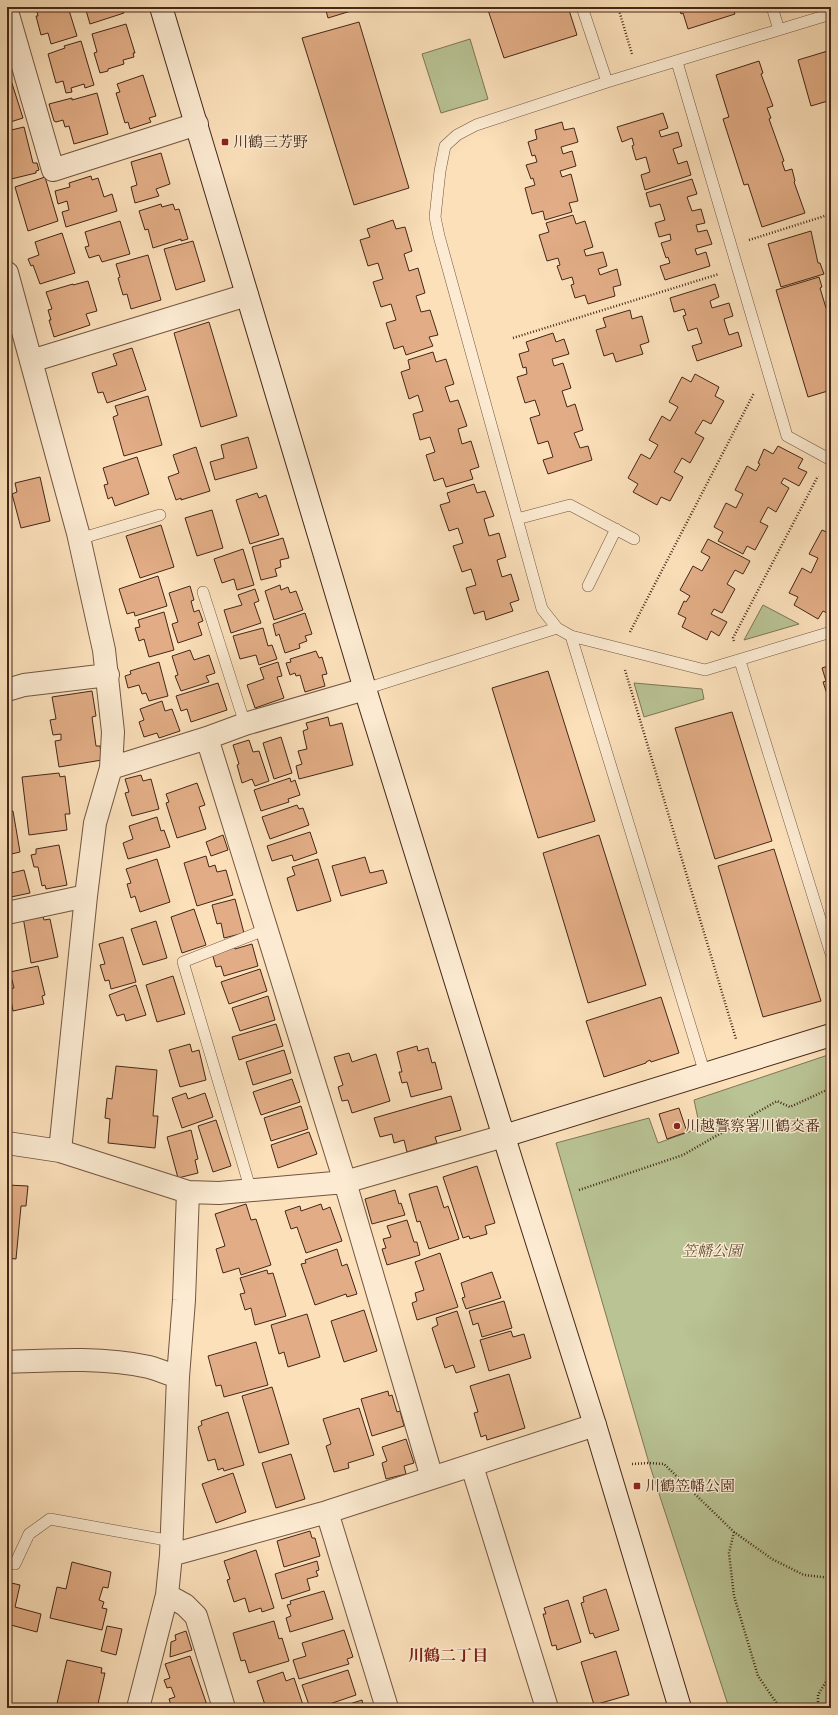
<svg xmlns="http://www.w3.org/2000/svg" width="838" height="1715" font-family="'Old Standard TT','Noto Serif JP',serif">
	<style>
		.green { fill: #b9c394; stroke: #7e7556 }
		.building { fill: #e2ad86; stroke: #442719 }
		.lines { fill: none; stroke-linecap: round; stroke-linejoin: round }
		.lane-casing { stroke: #725541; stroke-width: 12 }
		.street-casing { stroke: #725541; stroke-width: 24 }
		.secondary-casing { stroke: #442719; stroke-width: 24 }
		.path { stroke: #442719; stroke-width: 2.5; stroke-dasharray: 1 2; stroke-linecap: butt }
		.lane { stroke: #fcebd2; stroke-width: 11 }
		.street { stroke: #fcebd2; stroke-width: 22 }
		.secondary { stroke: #fcebd2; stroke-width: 22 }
		.poi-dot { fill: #8f2418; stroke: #fcebd2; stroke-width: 1.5 }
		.labels { text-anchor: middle; stroke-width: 3; stroke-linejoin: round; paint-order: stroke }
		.poi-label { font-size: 15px; fill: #442719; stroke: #fcebd2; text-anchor: start }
		.park-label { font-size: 15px; font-style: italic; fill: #614e38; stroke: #fcebd2 }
		.neighbourhood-label { font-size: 16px; font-weight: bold; fill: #7a1f14; stroke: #fcebd2 }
	</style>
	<rect width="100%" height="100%" fill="#fbe0ba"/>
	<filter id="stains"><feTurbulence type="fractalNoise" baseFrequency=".005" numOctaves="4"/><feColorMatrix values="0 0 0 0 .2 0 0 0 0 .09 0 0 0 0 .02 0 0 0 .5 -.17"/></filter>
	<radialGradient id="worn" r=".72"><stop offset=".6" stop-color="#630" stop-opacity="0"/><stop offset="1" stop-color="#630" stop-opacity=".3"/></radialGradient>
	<!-- green -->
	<path class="green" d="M470 39 488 99 441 113 422 54Z
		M763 605 799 624 744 640Z
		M634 683 702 689 704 699 644 717Z
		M831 1054V1708H729L649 1463 556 1143 649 1118 658 1143 700 1128 694 1100Z"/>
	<!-- building -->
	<path class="building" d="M36 7H68L77 36 51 44 48 33 41 35 36 16H38Z
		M85 7H122L124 13 90 24Z
		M325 7H364L328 18Z
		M487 7H568L577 35 504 58Z
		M679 7H732L735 14 688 29 683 13 681 14Z
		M359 22 409 188 354 205 302 38Z
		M126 24 135 53H133L134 57 123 60 124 64 108 69V71L100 73 94 53 97 52 92 34Z
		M81 41 94 85 85 88 84 84 71 88 72 92 66 93 63 81 56 83 48 54 65 48 64 46Z
		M831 50V100L811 106 798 60Z
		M759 61 763 73 761 74 773 106 767 108 771 118 769 119 784 161 782 162 785 171 792 169 795 181 794 182 805 213 762 227 748 184 744 185 723 119 729 117 716 75Z
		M9 74 23 118 7 123V75Z
		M143 75 156 116 149 118 151 122 130 129 128 122 125 123 116 93 120 92 117 84Z
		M97 93 108 134 74 144 69 126 65 127 63 120 56 122 54 121 49 104 72 98V100Z
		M663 113 668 128 659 131 661 137 678 132 682 146 673 149 678 164 687 161 691 175 645 190 641 175 650 172 646 157 636 160 632 146 634 145 632 138 622 142 617 127Z
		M562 122 564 130 574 128 578 142 561 147 563 154 572 151 576 166 560 171 562 177 571 174 578 201 569 203 572 212 545 220 543 211 532 214 525 188 535 185 533 178 531 179 526 165 537 162 535 155 532 156 528 142 537 139 535 130Z
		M24 127 33 163H37L39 170 36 171V173L7 180V131Z
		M161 153 170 184 156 189 159 196 135 203 131 187 137 185 131 162Z
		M91 176 92 180 98 178 104 197 112 194 117 211 66 227 62 212 69 210 67 201 58 204 55 191 70 187 69 183Z
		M45 177 58 221 28 231 15 187Z
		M692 179 697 194 687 197 692 211 701 209 705 223 696 225 698 232 707 230 712 244 695 249 697 255 706 252 710 266 665 280 660 266 670 263 668 257 666 258 661 243 671 240 670 234 659 237 655 223 665 220 660 204 650 207 646 193Z
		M161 204 162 207 173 204 175 210 179 209 188 239 181 241V239L153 248 148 229 145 230 139 211Z
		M573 215 576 224 585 221 593 247 584 250 586 256 603 252 607 266 598 269 600 275 617 269 621 285 613 287 615 296 588 304 585 295 575 298 571 285 574 284 572 277 562 280 557 266 560 265 558 258 547 261 539 235 549 232 546 223Z
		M393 220 396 229 405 227 412 251 404 254 409 271 418 268 425 293 416 296 421 312 430 310 438 335 429 337 433 346 406 355 403 346 394 349 386 323 396 320 391 304 381 307 373 282 383 279 378 263 368 266 360 240 370 237 367 229Z
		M120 221 130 254 102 262 99 255 89 258 85 247 89 246 85 232Z
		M811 231 818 263H820L824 274 781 287 768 244Z
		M62 233 75 273 40 284 33 265 31 266 28 259 39 255 35 242Z
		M193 241 205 281 176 290 164 249Z
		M148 255 161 300 131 309 127 294 123 295 118 278 120 277 116 264Z
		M819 277 822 287 820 288 826 308 829 307 831 315V390L808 397 776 290Z
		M88 281 97 311 86 314 90 325 54 337 49 320H51L48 310 52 309 46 292 73 284V285Z
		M715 284 719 297 710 301 712 308 729 303 733 316 724 319 726 326 729 335 738 332 742 346 697 361 692 346 702 343 697 328 688 331 683 316 686 315 684 309 674 312 670 298Z
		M630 310 632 319 642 316 649 342 640 345 643 354 616 362 613 353 604 356 596 330 606 327 603 318Z
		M209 322 237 416 201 427 174 333Z
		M553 333 556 342 564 339 569 354 552 359 554 366 563 363 571 388 562 391 567 407 575 404 583 430 574 433 580 448 588 446 592 460 548 474 543 460 553 457 548 441 538 444 530 418 540 415 535 400 525 403 517 377 527 374 526 367 523 368 519 354 529 351 526 342Z
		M132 348 146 390 107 403 103 392 98 393 92 373 117 365 113 354Z
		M433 352 436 362 446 359 454 384 445 387 450 402 458 400 467 426 458 429 462 444 471 441 479 467 470 470 473 479 446 487 443 478 434 481 426 455 435 452 430 437 420 440 413 414 423 411 418 395 409 399 401 372 410 369 408 360Z
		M695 374 719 387 715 396 724 401 711 424 703 420 695 433 704 438 690 463 682 458 674 472 683 477 670 501 661 497 657 505 633 492 638 484 628 478 641 454 650 459 658 445 649 440 662 416 670 421 678 407 669 402 682 377 691 382Z
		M148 396 162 445 124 456 113 417 118 415 115 406Z
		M248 437 257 468 215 480 210 462 224 458 221 445Z
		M778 446 803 459 798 468 807 472 799 486 784 478 781 483 789 488 776 512 768 507 760 522 768 526 755 550 747 546 743 554 718 541 723 532 714 527 726 503 736 508 743 494 735 490 747 466 756 471 760 464 758 463 764 449 773 454Z
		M196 447 210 491 181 500V498L176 500 168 477 179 473 173 455Z
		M137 457 149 494 115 506 112 497 108 499 104 485 108 484 103 468Z
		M40 477 50 521 21 528 12 494 17 492 15 483Z
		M474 484 477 493 485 491 494 516 484 519 489 536 499 533 506 557 497 560 502 577 511 574 519 600 510 603 513 611 486 620 484 611 474 614 466 588 476 585 471 569 462 572 453 546 463 543 458 528 449 531 440 505 450 502 447 493Z
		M257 493 259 498 266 495 279 535 250 544 236 500Z
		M212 510 223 548 197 556 185 518Z
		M161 525 174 567 140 578 126 536Z
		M822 530 831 534V615L823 611 818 619 794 605 798 597 789 593 802 568 811 573 818 558 809 554Z
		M283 538 289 558 280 560 281 567 275 569 277 576 261 580 252 547Z
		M708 539 750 561 743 574 735 570 727 584 735 589 722 613 714 609 711 614 727 622 719 636 711 631 707 640 682 627 686 618 678 614 684 601 686 602 690 596 680 590 693 566 702 571 710 557 701 552Z
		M243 549 254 585 237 590 234 579 222 583 214 559Z
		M158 576 167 606 135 616 134 612 127 614 119 589Z
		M280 585 281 590 288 587 290 593 296 591 303 610 274 620 265 591Z
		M190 586 194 600 191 601 194 612 199 610 203 621 198 623 202 635 178 643 172 624 178 622 169 593Z
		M255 589 259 601 254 603 261 623 231 633 224 610 242 605 238 595Z
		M164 612 174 650 149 657 144 639 139 641 135 628 140 627 138 620Z
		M305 613 312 634 305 636 307 641 299 644 300 648 285 653 279 634 276 636 273 624Z
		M263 628 268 646 272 645 277 659 259 665 256 655 240 659 233 636Z
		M190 650 194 660 209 655 215 673 206 676 209 682 181 691 175 676 178 675 172 656Z
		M316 651 319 658 322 657 327 674 322 675 325 686 305 692 300 675 296 676 295 673 290 675 286 663 291 662 290 659Z
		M159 662 168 696 149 701 146 693 142 694 139 685 128 688 125 676 131 674 130 671Z
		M278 662 282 676 277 677 284 698 255 708 247 685 264 679 260 668Z
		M831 665V706L823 682 826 681 822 668Z
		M548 671 595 821 538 838 492 688Z
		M218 683 227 710 191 722 187 709 181 711 176 696Z
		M92 691 96 716 92 717 96 746H100L102 760 59 767 55 741 61 740V734L53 735 50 720 56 719 52 697Z
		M162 701 165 711 172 709 180 731 159 738 157 733 144 737 139 722 144 720 140 709Z
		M732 712 772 841 715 859 675 728Z
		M328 717 330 726 342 723 353 765 299 779 296 766 302 764 298 751 307 749 303 731 308 729 306 723Z
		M281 737 292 773 274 779 263 743Z
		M249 740 253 752 259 751 269 781 255 786 252 779 242 783 237 765 239 764 233 745Z
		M59 773 60 777 65 776 70 814H65L67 830 29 835 22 777Z
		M141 775 143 781 151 779 159 809 132 816 125 793 129 792 125 779Z
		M290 778 291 782 295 780 300 795 288 799 289 802 261 811 254 790Z
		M197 783 205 805 199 807 206 829 177 838 166 803 169 802 166 794Z
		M297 805 299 809 303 808 309 825 270 839 262 817Z
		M13 811 20 852 7 855V812Z
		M157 817 161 831 164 830 170 847 128 859 123 843 133 839 129 826Z
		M310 832 317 853 294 861 292 855 272 861 267 846Z
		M223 835 228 850 211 856 206 842Z
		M599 835 646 985 588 1003 543 853Z
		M59 845 67 885 46 889 45 885 42 886 38 867H34L31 855 36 854V849Z
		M774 849 821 1001 763 1017 718 866Z
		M206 856 209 867 215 865 217 872 226 870 233 895 197 906 184 863Z
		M365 857 370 873 383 870 387 883 341 896 332 866Z
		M157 859 170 902 140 912 135 896 131 898 127 884 131 883 126 869Z
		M318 859 331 901 297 911 287 878 295 875 292 867Z
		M24 870 30 893 11 897 7 874Z
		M235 899 244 933 224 938 221 923 217 924 212 905Z
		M194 909 206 945 182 953 171 917Z
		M42 913 44 920 50 919 58 957 31 963 23 917Z
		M156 921 167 958 143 965 131 929Z
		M123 937 136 982 111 989 109 980 105 981 100 965 105 964 99 944Z
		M252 944 258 966 224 976 221 966 216 967 212 953 234 947 235 949Z
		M38 966 45 995 42 996 44 1004 13 1011 9 989 14 988 10 972Z
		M260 969 267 991 229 1004 221 982Z
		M173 976 185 1014 157 1022 146 985Z
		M136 985 146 1015 126 1021 124 1014 117 1016 109 995Z
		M268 996 275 1020 240 1031 232 1008Z
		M661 997 679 1053 651 1062 650 1060 646 1062V1063L604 1077 586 1021Z
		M276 1024 283 1046 239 1060 232 1037Z
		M190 1044 192 1052 199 1050 206 1080 180 1087 169 1050Z
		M417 1046 418 1051 428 1048 432 1063 435 1062 442 1089 411 1097 407 1082 402 1083 399 1072H402L397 1052Z
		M284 1050 291 1073 253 1085 246 1062Z
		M349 1053 352 1062 376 1054 390 1101 352 1113 348 1100 342 1101 338 1087 343 1085 334 1057Z
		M116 1066 157 1070 153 1116H158L155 1148 108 1143 110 1119 105 1118 107 1098 112 1099Z
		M292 1079 300 1102 261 1115 253 1092Z
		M186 1093 188 1099 205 1093 213 1117 182 1128 172 1098Z
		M451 1096 461 1130 435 1137 437 1143 407 1152 404 1140 394 1143 392 1134 380 1137 374 1118Z
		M301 1106 308 1129 271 1141 264 1118Z
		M679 1108 687 1132 667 1139 659 1114Z
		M216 1120 231 1166 213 1172 198 1126Z
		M191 1130 198 1159 195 1160 198 1173 178 1178 167 1137Z
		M309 1132 317 1154 278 1168 271 1145Z
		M477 1166 495 1223 485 1226 487 1234 470 1239 469 1236 463 1238 443 1177Z
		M7 1185 28 1186 26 1206H21L16 1259 7 1258Z
		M437 1186 444 1208 448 1206 459 1239 429 1249 420 1221 417 1222 409 1194Z
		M395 1190 399 1204 401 1203 405 1215 372 1224 365 1199Z
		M246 1204 251 1220 256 1219 271 1265 241 1275 239 1268 223 1273 216 1249 225 1246 215 1214Z
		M321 1204 323 1210 330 1207 342 1241 306 1253 297 1227 291 1229 285 1211 300 1206 301 1211Z
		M407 1220 414 1242H417L420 1255 387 1265 382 1249 386 1248 383 1239 391 1237 387 1226Z
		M337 1249 342 1266 347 1264 357 1294 347 1297 346 1294 315 1305 301 1264 306 1263 305 1260Z
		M440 1253 458 1307 417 1320 412 1303 417 1301 415 1293 424 1290 415 1262Z
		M267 1270 268 1274 273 1273 286 1316 255 1325 251 1308 245 1310 240 1294 245 1293 240 1278Z
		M492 1272 501 1298 466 1309 462 1298 465 1297 461 1283Z
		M504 1301 512 1328 482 1337 478 1323 473 1325 469 1311Z
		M364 1310 377 1351 344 1362 331 1321Z
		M457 1311 475 1367 456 1373 453 1365 445 1368 432 1328 438 1325 436 1318Z
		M307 1314 320 1357 288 1367 284 1352 279 1354 271 1325Z
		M511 1331 513 1337 524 1334 531 1358 489 1371 480 1340Z
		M256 1342 268 1385 224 1397 221 1385 216 1386 208 1356Z
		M509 1374 525 1428 487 1440 486 1435 481 1437 474 1413 478 1412 470 1386Z
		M272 1387 289 1444 259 1453 242 1396Z
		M388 1391 389 1396 392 1395 397 1412 400 1411 404 1426 372 1436 361 1399Z
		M359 1408 374 1455 348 1463 349 1468 334 1472 326 1446 331 1444 323 1419Z
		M228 1412 244 1465 224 1471 223 1468 218 1470 215 1459 208 1461 198 1427 202 1425 201 1421Z
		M406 1439 414 1463 404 1466 406 1474 386 1479 382 1463 387 1461 382 1447Z
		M291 1454 305 1499 276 1508 262 1463Z
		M233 1473 246 1512 216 1523 202 1484Z
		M310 1531 312 1538H315L320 1556 284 1567 277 1541Z
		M256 1550 274 1608 262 1612 261 1608 249 1612 245 1598 234 1602 227 1580 230 1579 224 1561Z
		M317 1561 319 1570 316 1571 318 1576 307 1579 310 1590 282 1599 275 1574Z
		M72 1562 111 1572 108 1588 103 1587 99 1600 104 1602 102 1608 107 1609 102 1630 50 1618 57 1587 66 1589Z
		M7 1582 20 1585 15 1607 41 1614 37 1632 7 1624Z
		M606 1589 619 1630 595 1638 593 1633 590 1634 581 1603 584 1602 583 1597Z
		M324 1591 333 1619 290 1632 286 1618 291 1616 287 1605 291 1604 290 1601Z
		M568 1600 581 1642 557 1650 556 1645 552 1646 543 1614H546L544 1608Z
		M274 1621 279 1639 282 1638 289 1661 249 1673 245 1660 241 1661 233 1633Z
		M107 1626 122 1629 116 1655 101 1651Z
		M344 1630 353 1657 347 1659 349 1664 299 1679 293 1660 306 1656 302 1643Z
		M186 1631 192 1650 170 1657 171 1642 176 1640 175 1635Z
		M616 1651 629 1695 594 1705 581 1662Z
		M190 1656 208 1708H172L169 1699 175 1697 171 1687 167 1688 164 1680 170 1678 165 1664Z
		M67 1660 102 1668 101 1673H105L97 1708H56Z
		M348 1670 356 1695 318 1708H310L302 1685Z
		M283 1672 286 1681 294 1678 304 1708H266L257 1681Z
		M362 1700 364 1708H337Z"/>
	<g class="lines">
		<defs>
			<path id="lane" d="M582 7 607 82
				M772 7 779 30
				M831 14 607 82 476 125 457 135 445 146 440 171 435 217 439 236 542 609 557 628 571 636 705 670 831 632
				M677 62 787 436 831 460
				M517 519 570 505 634 539
				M79 539 160 515
				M588 586 616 529
				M203 592 245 724
				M571 636 705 1074
				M740 661 831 954
				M365 689 557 628
				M251 1191 183 962 267 929
				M15 1564 29 1534 50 1519 172 1541"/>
			<path id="street" d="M7 11 53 170 197 124
				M7 273 78 533 104 650 113 732 111 768 95 823 86 896 60 1151
				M31 361 247 295
				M7 690 24 685 108 675
				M207 738 345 1182 432 1478
				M111 768 207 738 245 724 365 689
				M7 913 86 896
				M7 1143 60 1151 188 1192 219 1193 345 1182 504 1136
				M7 1362C54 1360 103 1357 149 1367 159 1370 169 1374 178 1377
				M472 1466 547 1708
				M327 1512 387 1708
				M171 1555 327 1512 595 1425
				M167 1595 185 1605 196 1616 224 1708
				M138 1708 167 1595 171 1555 178 1377 184 1300 188 1192"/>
			<path id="secondary" d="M161 7 365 689 513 1166 595 1425 680 1708
				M504 1136 831 1035"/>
		</defs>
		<!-- lane casing -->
		<use href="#lane" class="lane-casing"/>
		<!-- street casing -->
		<use href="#street" class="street-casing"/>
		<!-- secondary casing -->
		<use href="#secondary" class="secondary-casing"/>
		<!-- path -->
		<path class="path" d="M618 7 632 54
			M749 240 831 214
			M513 338 719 274
			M630 632 754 393
			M734 641 733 638 818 476
			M625 670 736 1039
			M579 1190 683 1155 777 1101 790 1107 831 1088
			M632 1464 649 1463 664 1464 734 1532 772 1559 804 1575 831 1578
			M734 1532 729 1553 734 1596 758 1676 780 1708
			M818 1708V1695L831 1673"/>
		<!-- lane -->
		<use href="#lane" class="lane"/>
		<!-- street -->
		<use href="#street" class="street"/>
		<!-- secondary -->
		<use href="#secondary" class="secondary"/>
	</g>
	<!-- markers -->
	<g class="poi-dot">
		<rect x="221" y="138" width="8" height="8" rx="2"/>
		<circle cx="677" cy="1126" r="4"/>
		<rect x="633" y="1482" width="8" height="8" rx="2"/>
	</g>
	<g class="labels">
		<!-- poi labels -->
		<g class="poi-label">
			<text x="233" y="147">川鶴三芳野</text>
			<text x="685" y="1131">川越警察署川鶴交番</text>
			<text x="645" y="1491">川鶴笠幡公園</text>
		</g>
		<!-- park labels -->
		<g class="park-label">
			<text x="712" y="1256">笠幡公園</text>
		</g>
		<!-- neighbourhood labels -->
		<g class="neighbourhood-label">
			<text x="448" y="1661">川鶴二丁目</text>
		</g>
	</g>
	<!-- margin -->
	<rect width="838" height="1715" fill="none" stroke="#fbe0ba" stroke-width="24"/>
	<rect x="8" y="8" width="822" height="1699" fill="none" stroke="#442719" stroke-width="2"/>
	<rect x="12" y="12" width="814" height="1691" fill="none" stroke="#442719"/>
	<rect width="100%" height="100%" filter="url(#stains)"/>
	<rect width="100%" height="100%" fill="url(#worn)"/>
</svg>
